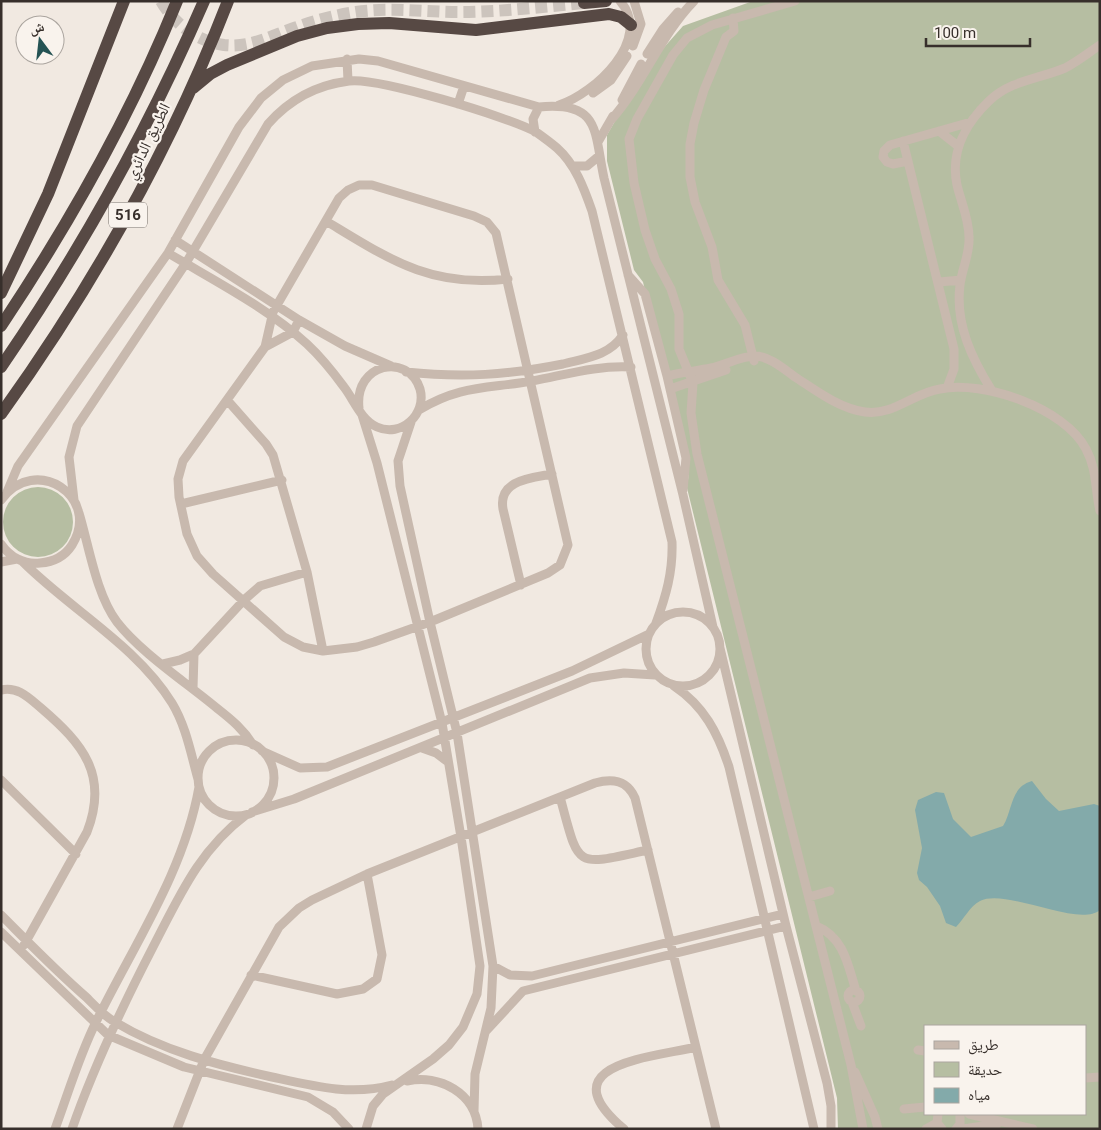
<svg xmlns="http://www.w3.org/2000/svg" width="1101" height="1130" font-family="Roboto,'Noto Naskh Arabic',sans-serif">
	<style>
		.green { fill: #b6bea2; fill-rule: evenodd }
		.water { fill: #83aaaa }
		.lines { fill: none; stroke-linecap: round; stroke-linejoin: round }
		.highway-tunnel { stroke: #ccc4bd; stroke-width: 12; stroke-dasharray: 12 6; stroke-linecap: butt }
		.minor { stroke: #c8b9ae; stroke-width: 9 }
		.highway { stroke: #574944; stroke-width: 12 }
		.labels { text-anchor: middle; stroke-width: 4.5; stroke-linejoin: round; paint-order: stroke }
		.shield { fill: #f9f3ed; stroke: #716a65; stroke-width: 1 }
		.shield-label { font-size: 15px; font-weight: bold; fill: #372f2b }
		.street-label { font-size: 16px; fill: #372f2b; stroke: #f9f3ed }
	</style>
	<rect width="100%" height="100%" fill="#f1e9e1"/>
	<!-- green -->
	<path class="green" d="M753 1H1100V1129H838L837 1098 687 488 689 472 643 282 634 270 607 161V135L645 69 683 26ZM925 1026H1085V1114H925Z
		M3 522a35 35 0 1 1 70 0a35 35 0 1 1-70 0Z"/>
	<!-- water -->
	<path class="water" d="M1032 781 1046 799 1059 811 1094 804 1100 806V910C1078 928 1007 888 980 901 970 906 964 919 956 927L946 923 940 906 927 887 919 880 917 873 922 848 915 810 918 800 936 792 944 793 953 819 971 837 1003 826C1013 810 1010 787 1032 781Z"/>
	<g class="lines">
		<!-- highway-tunnel -->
		<path class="highway-tunnel" d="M161 1C175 25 197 41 224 45 251 48 273 35 297 27 316 20 336 15 356 12 391 7 424 12 459 12 500 12 542 7 584 3"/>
		<!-- minor -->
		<path class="minor" d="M795 1 712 25 687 38 673 55 637 119 629 139 634 183 645 230 655 259 671 289 679 314V349L693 383 691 413 697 454 851 1065 863 1129
			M733 18 734 31 726 37 704 90 694 123 690 144V177L695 202 712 247 718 280 745 325 754 361
			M633 46 641 24 634 1
			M647 54 663 29 678 12
			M347 59 348 81
			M593 93 611 80 627 56
			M622 100 641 64
			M458 104 464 86
			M559 105C594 94 654 39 620 1
			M611 120C643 84 660 36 694 1
			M939 131 958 146
			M535 132 533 119 539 107
			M903 141 954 349V369L947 388
			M598 142 613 116
			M908 161 893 164 887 162 883 157 884 151 890 145 971 122
			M572 166H587L599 156
			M359 185H372L474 216 487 222 496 233 568 545 560 565 548 573 430 622 374 642 357 647 323 651 303 647 284 637 213 574 197 556 187 534 179 497 178 479 183 461 265 347 273 312 339 198 348 190Z
			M326 221C389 259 430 288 508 279
			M175 240 299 320 345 346 391 366
			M168 253C213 280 268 308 307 344 321 357 333 372 344 387 354 400 361 420 377 427 401 438 427 414 420 389 408 352 354 363 359 408
			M628 275 645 294 667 376 686 458 683 490
			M939 282 961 280
			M265 347 293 332 299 320
			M406 372C463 378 508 375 563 364 586 358 609 356 623 335
			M667 376C682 372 697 371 711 368 725 365 741 356 755 356 769 356 784 369 795 377 815 390 840 409 865 412 893 416 913 393 940 389 983 380 1065 408 1086 449 1097 469 1095 490 1100 511
			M670 389 726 370
			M992 391C972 359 955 324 960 285 962 268 970 254 969 237 969 219 961 202 957 185 950 152 966 123 989 101 1011 80 1039 79 1065 68 1077 62 1088 53 1100 45
			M228 401 266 444 273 455 307 572 323 651
			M419 410C460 385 487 389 532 381 565 375 597 365 631 367
			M362 415 377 463 442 723 461 837 480 966 477 994 463 1027 449 1045 433 1059 383 1094 373 1106 366 1129
			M411 422 398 461 400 486 430 622 457 733 493 966 491 1008 475 1074 474 1111
			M7 492 18 466 168 253 239 127 261 98 283 80 312 66 359 59 378 61 539 107C601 101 594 132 604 178L683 495 713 627
			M1 500C35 453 102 497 72 545 65 556 53 562 40 563 24 565 10 557 1 544
			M74 500 69 457 77 426 186 263 268 124C290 99 316 85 349 81 377 77 509 117 536 132 543 137 550 142 557 148 575 164 584 188 592 211L672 542C673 572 666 596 656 623
			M181 504 282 480
			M79 513C89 546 96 594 117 622 141 653 187 683 218 709 232 720 244 730 253 745
			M1 562 17 559
			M23 562C70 609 137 646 172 703 186 726 191 754 198 779
			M521 585 503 509C498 480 531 478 552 474
			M646 649a37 37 0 1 1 74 0a37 37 0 1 1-74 0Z
			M720 648 786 926 827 1083 831 1106V1129
			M163 664 180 660 194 654 244 600 260 586 307 572
			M674 686C704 706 718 733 729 767L814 1129
			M193 688 194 654
			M1 690C18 686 29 698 41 708 83 744 109 775 87 832L24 945
			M198 778a38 38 0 1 1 76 0a38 38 0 1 1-76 0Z
			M422 748 436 753 448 762
			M262 751 300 768 327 767 572 671 649 634
			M1 780 76 854
			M560 797C580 870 573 866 648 850
			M252 812 294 799 590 678 624 673 655 675
			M809 897 830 891
			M1 915C29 943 56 971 86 997 95 1006 104 1016 115 1022 163 1051 218 1065 272 1077 313 1086 351 1096 392 1085
			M816 926C844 937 848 965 856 991
			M1 932 108 1035 184 1067 308 1097 333 1112 349 1129
			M493 966 510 975 532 976 783 914
			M251 975 337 994 363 989 377 979 382 955 367 874
			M848 996a6 6 0 1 1 12 0a6 6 0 1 1-12 0Z
			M852 1002 861 1026
			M486 1031 523 991 786 926
			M918 1050 925 1051
			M855 1072 875 1117 878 1129
			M1085 1078 1100 1077
			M407 1081C439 1074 476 1093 478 1129
			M904 1109 925 1107
			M938 1114 937 1123 942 1129
			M969 1114 1033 1129
			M55 1129C68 1094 79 1056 96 1022 133 946 184 872 199 787
			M72 1129C94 1066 122 1007 153 947 179 897 199 850 246 815
			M177 1129 204 1060 279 927 299 908 312 900 367 874 595 783C613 778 627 780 635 798L716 1129
			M624 1129C547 1064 650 1058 696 1047
			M926 1129 937 1123
			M956 1129 960 1124V1114
			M963 1129 997 1124"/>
		<!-- highway -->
		<path class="highway" d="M584 3 606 1
			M193 88 210 74 227 65 297 36 327 28 358 24 389 23 476 30 609 14 621 17 631 25
			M1 293 48 194 124 1
			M1 326C69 224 131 115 177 1
			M1 367C80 252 148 130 204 1
			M1 414C93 286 171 148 228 1"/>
	</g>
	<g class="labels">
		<!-- shield labels -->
		<rect class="shield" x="109" y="202.5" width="38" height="25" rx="4"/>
		<g class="shield-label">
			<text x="128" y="220">516</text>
		</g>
		<!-- street labels -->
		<g class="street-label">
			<text transform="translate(147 141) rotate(-64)" y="6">الطريق الدائري</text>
		</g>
	</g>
	<!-- border -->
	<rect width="1101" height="1130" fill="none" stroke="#372f2b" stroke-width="5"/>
	<!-- legend -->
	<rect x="924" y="1025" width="162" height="90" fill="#f9f3ed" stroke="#aba59f"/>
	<rect x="934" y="1041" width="25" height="8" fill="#c8b9ae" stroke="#aba59f"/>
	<text x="968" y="1050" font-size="15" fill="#372f2b">طريق</text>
	<rect x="934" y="1062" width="25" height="15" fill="#b6bea2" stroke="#aba59f"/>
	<text x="968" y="1075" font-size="15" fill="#372f2b">حديقة</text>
	<rect x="934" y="1088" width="25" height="15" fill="#83aaaa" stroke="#aba59f"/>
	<text x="968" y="1100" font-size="15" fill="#372f2b">مياه</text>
	<!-- north arrow -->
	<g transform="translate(40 40) rotate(345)"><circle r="24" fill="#f9f3ed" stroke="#aba59f"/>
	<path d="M0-4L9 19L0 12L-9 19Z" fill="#255354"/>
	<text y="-8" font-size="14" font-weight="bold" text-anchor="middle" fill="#372f2b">ش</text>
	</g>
	<!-- scale -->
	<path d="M926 38v8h104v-8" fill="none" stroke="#372f2b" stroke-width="2.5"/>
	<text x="934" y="38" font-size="15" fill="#372f2b" stroke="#f9f3ed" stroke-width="4" paint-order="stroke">100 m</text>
</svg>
